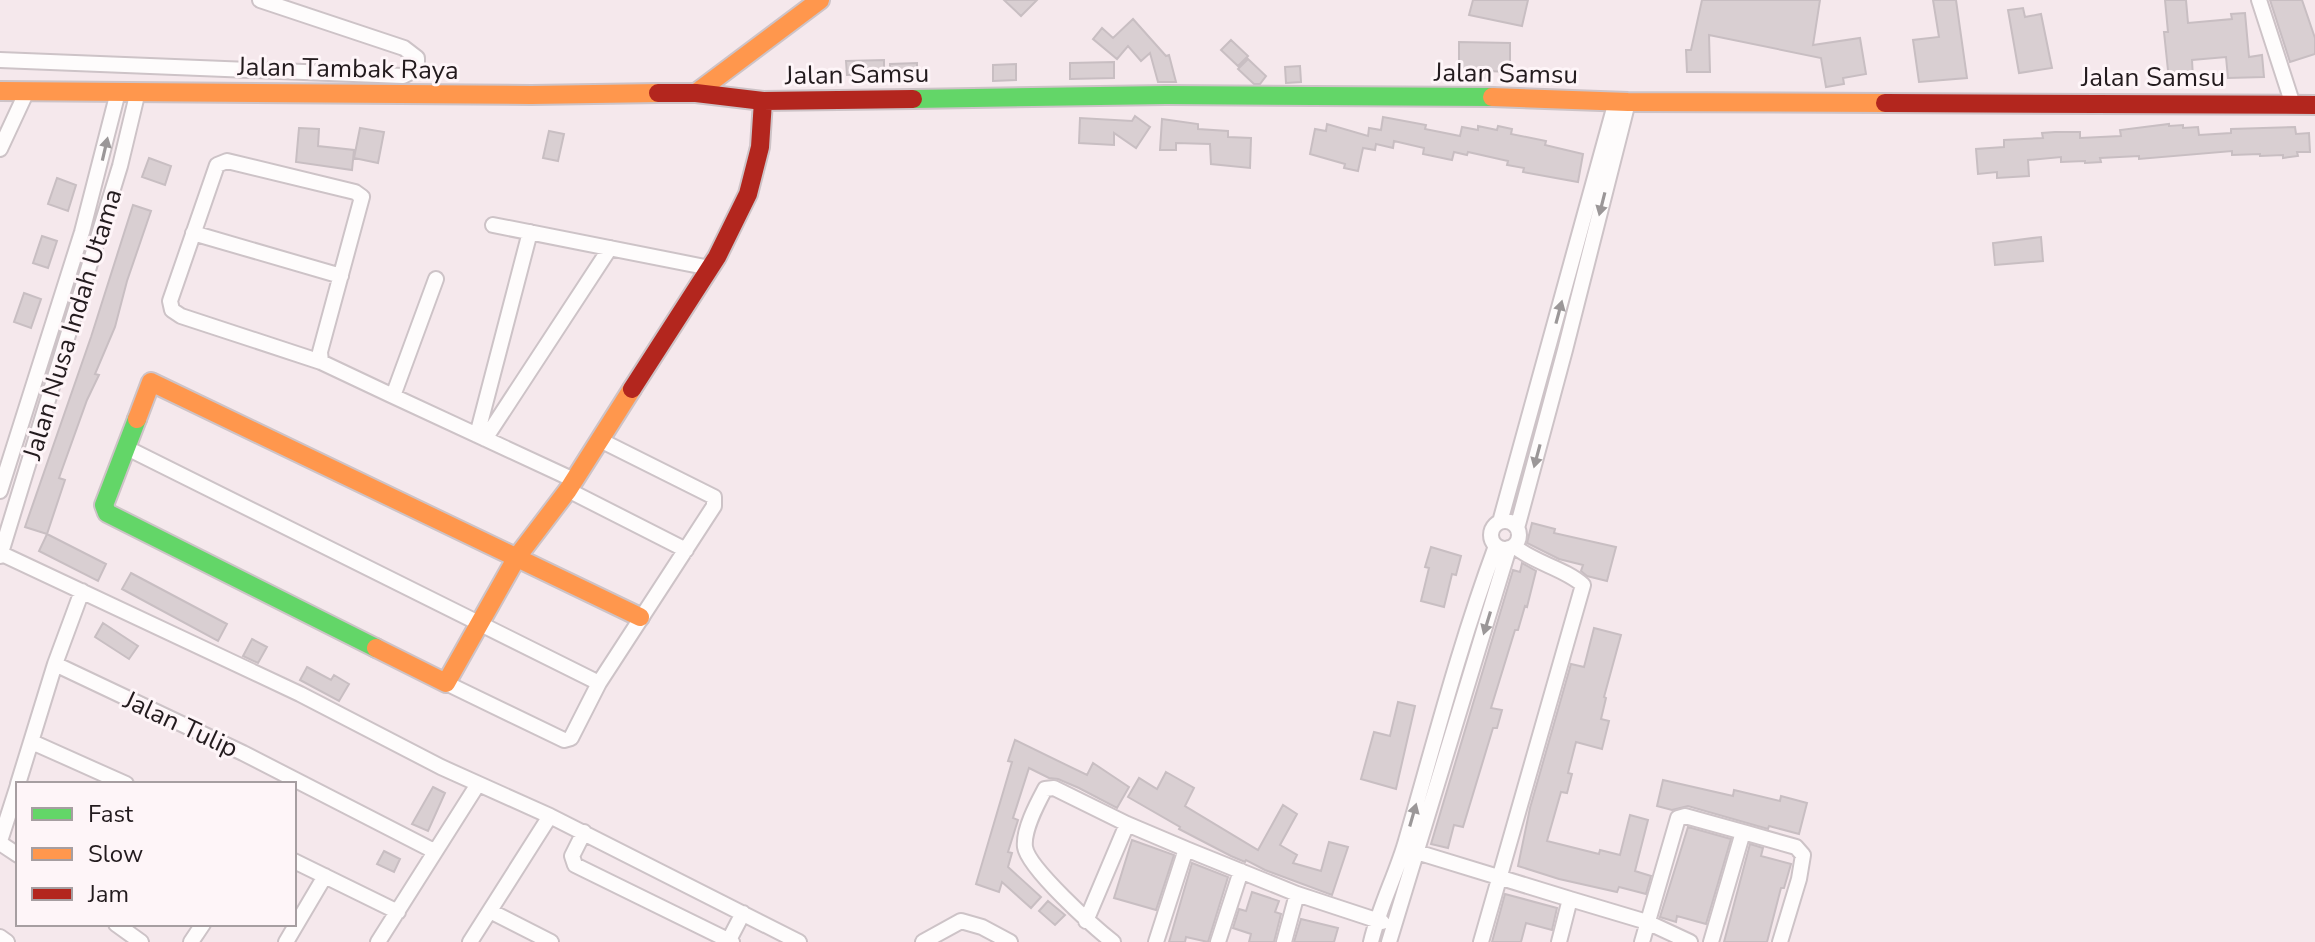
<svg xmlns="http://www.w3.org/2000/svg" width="2315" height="942" font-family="'Nunito Sans',sans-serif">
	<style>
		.building { fill: #d9cfd2; stroke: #c8bec2; stroke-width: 2 }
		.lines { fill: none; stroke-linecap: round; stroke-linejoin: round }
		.street-casing { stroke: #cdc3c7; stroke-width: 18 }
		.fast-casing { stroke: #cdc3c7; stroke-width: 22 }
		.slow-casing { stroke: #cdc3c7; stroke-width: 22 }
		.jam-casing { stroke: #cdc3c7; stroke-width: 22 }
		.street { stroke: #fefcfc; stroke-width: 14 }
		.fast { stroke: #63d668; stroke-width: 18 }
		.slow { stroke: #ff974d; stroke-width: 18 }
		.jam { stroke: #b3261e; stroke-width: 18 }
		.oneway { fill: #9b9798 }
		.labels { text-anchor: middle; stroke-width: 6; stroke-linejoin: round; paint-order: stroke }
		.street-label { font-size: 26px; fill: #231b1e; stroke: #fef5f8 }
	</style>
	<rect width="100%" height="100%" fill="#f5e8ec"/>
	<!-- building -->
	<path class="building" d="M1004 0H1037L1021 16Z
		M1473 0H1528L1522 26 1469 15Z
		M1702 0H1820L1813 45 1860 38 1866 74 1843 78 1844 84 1826 87 1821 58 1709 35 1710 72H1687L1686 50H1691Z
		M1933 0H1956L1967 78 1919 82 1913 40 1939 37Z
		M2165 0H2186L2188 23 2232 19 2231 14 2245 13 2249 57 2262 55 2264 77 2228 78 2226 57 2192 60 2193 78 2169 80 2164 32H2168Z
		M2270 0H2302L2315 38V54L2290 62Z
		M2023 8 2025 17 2041 14 2052 68 2019 73 2008 10Z
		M1133 19 1166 56 1169 55 1176 82H1158L1150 53 1141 61 1128 46 1117 59 1093 39 1102 28 1113 38Z
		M1231 40 1248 56 1238 66 1221 50Z
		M1459 42 1510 43V72L1486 71V78L1459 77Z
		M1248 59 1266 76 1260 84H1254L1238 69Z
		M884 60V74L847 75 846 61Z
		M1114 62V78L1070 79V63Z
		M917 63V77H890V64Z
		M1016 64V80L993 81V65Z
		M1300 66 1301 82 1286 83 1285 67Z
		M1135 116 1150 127 1136 148 1114 133V145L1079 143 1080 118 1132 121Z
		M1383 117 1426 125 1425 129 1460 136 1462 127 1478 130V126L1497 130 1498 126 1512 129 1511 134 1546 141 1545 145 1583 154 1578 182 1523 172 1524 168 1507 165 1508 161 1468 152 1467 155 1454 152 1452 160 1423 154 1424 148 1394 141 1393 148 1376 144 1375 150 1363 148 1358 171 1344 168 1345 164 1310 154 1315 129 1326 131 1327 124 1368 136 1369 128 1381 130Z
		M1162 119 1198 124V129L1228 131V137L1251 138 1250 168 1211 164 1210 144 1176 143V150H1160Z
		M2169 124V126L2183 125V128L2198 127 2199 135 2231 133V129L2295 127 2296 134 2309 133 2310 152H2297L2298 156 2283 158V155L2260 156V154L2232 155V151L2139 159V156L2100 158 2101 162 2085 163V161L2061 162V157L2028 160 2029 176 1997 178V172L1978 174 1976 149 2004 147V140L2043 138 2042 133 2055 132H2080V138L2121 136 2120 130Z
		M299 128 319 129 318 146 354 150 352 170 296 162Z
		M360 128 384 132 378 163 354 158Z
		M549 131 564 134 558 161 543 158Z
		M149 158 171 166 165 185 142 177Z
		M57 178 76 185 68 211 48 204Z
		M133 205 151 211 127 281 115 327 95 374 99 375 87 400 59 478 65 480 47 534 25 527 91 337Z
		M42 236 57 241 48 268 33 263Z
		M2041 237 2043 261 1995 265 1993 243Z
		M24 293 41 299 31 328 14 322Z
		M1532 523 1555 529 1554 533 1616 547 1607 581 1587 576 1581 571 1583 565 1559 559 1527 543Z
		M47 534 106 564 98 581 39 551Z
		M1431 547 1461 556 1456 575 1452 574 1444 607 1421 601 1429 568 1425 567Z
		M1522 563 1536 571 1527 607 1525 606 1518 630H1515L1491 708 1502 710 1497 728H1493L1463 827 1454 825 1448 848 1431 844 1513 570 1520 572Z
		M131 573 227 624 218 641 122 589Z
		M103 623 138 646 129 659 95 637Z
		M1594 628 1621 635 1604 697 1606 698 1601 719 1609 721 1602 749 1576 742 1568 773 1572 774 1567 793 1561 792 1547 841 1599 854 1600 850 1620 855 1630 815 1648 820 1635 871 1651 876 1646 894 1619 887 1617 892 1559 879 1518 866 1530 808 1571 664 1584 667Z
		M252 639 267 647 258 663 243 656Z
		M307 667 331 680 334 675 349 684 339 701 300 680Z
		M1398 702 1415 706 1396 789 1361 779 1374 732 1390 736Z
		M1015 740 1087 775 1093 763 1129 787 1117 808 1079 788 1058 779 1049 778 1029 768 1013 818 1018 820 1008 852 1012 853 1008 867 1041 897 1031 908 1002 882 999 892 976 884 1012 762 1008 761Z
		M1166 772 1194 788 1185 806 1258 850 1283 805 1297 814 1280 845 1297 855 1293 863 1321 871 1329 842 1348 847 1332 895 1265 870 1246 860 1245 862 1231 856 1179 829 1180 827 1128 797 1139 778 1157 789Z
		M1663 780 1733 796 1734 790 1780 801 1781 796 1807 803 1799 834 1769 826 1768 829 1688 806 1672 810 1657 806Z
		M433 787 445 793 428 831 412 824Z
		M1688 827 1731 839 1706 924 1677 916 1676 922 1660 917Z
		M1132 840 1174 855 1156 910 1114 898Z
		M1750 844 1763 848 1761 856 1791 864 1784 888H1781L1767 942H1724Z
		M384 851 400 859 394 872 377 864Z
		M1192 863 1228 877 1208 942 1186 937 1185 942H1169Z
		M1252 892 1279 901 1275 912 1281 914 1274 942H1249L1251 934 1233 928 1239 909 1246 911Z
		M1505 894 1557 908 1552 930 1526 923 1521 942H1492Z
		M1048 901 1065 915 1055 925 1039 911Z
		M1301 919 1338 928 1334 942H1294Z"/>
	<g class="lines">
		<defs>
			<path id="street" d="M2259 0 2293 105
				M0 60 403 76 417 69V58L404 48 260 0
				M0 149 27 91
				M493 225 710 268
				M193 233 341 276
				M436 279 393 396 574 480
				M321 362 320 352 362 197 355 192 227 161 217 165 170 301 172 310 181 316 321 362 393 396
				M477 435 530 232
				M485 439 610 248
				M127 448 599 683
				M568 490 686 550
				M0 491 82 232 118 92
				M1491 535a14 14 0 1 1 28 0a14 14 0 1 1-28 0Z
				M1500 522 1616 101
				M1517 528 1565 350 1628 102
				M0 553 300 694 441 767 550 816 470 942
				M0 556 120 166 138 91
				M55 664 243 753 434 851
				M446 683 564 740 571 738 599 683 714 506V497L600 440
				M32 742 126 784
				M18 784 55 664 82 591
				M550 816 799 942
				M584 832 572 856 575 865 732 942
				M1743 832 1796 847 1803 855 1799 879 1780 942
				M0 841 18 785
				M0 843 18 855
				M1410 850 1570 899 1559 942
				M294 861 398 912
				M1570 899 1647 922 1690 942
				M490 911 551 942
				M1086 921 1127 824
				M116 924 141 942
				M0 937 7 942
				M729 940 743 913
				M191 942 203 924
				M286 942 325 876
				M378 942 478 784
				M923 942 961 921 982 927 1010 942
				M1113 942C1095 928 1028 868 1025 847 1023 830 1037 804 1045 789L1054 788 1127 824 1186 849
				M1156 942 1186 849 1297 894 1382 922
				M1218 942 1241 871
				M1284 942 1297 894
				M1371 942C1379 908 1395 877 1405 844 1434 744 1460 643 1496 546
				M1389 942 1509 548
				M1481 942 1583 585C1564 568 1534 563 1514 546
				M1642 942 1678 818 1685 816 1743 832 1711 942"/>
			<path id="fast" d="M913 99 1166 95 1492 97
				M137 419 104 505 107 513 376 648"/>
			<path id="slow" d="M0 91 531 95 658 93
				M696 93 820 0
				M1492 97 1628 102 1885 103
				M137 419 151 382 640 617
				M376 648 446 683 517 557 568 490 632 389"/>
			<path id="jam" d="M658 93H696L763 101 913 99
				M1885 103 2315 105
				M632 389 717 257 748 194 760 147 763 101"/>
		</defs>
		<!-- street casing -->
		<use href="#street" class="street-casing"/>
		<!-- fast casing -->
		<use href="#fast" class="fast-casing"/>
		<!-- slow casing -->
		<use href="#slow" class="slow-casing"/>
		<!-- jam casing -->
		<use href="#jam" class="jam-casing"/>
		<!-- street -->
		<use href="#street" class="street"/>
		<!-- fast -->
		<use href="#fast" class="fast"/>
		<!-- slow -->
		<use href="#slow" class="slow"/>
		<!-- jam -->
		<use href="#jam" class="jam"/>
	</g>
	<!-- one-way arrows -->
	<defs><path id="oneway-solid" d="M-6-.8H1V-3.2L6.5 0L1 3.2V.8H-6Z" transform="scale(2)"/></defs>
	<g class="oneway">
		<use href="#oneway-solid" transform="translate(105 149) rotate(-77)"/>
		<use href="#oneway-solid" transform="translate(1602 204) rotate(104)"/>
		<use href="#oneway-solid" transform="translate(1559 312) rotate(-75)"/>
		<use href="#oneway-solid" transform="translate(1537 456) rotate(105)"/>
		<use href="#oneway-solid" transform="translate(1487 623) rotate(107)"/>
		<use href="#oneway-solid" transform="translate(1413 815) rotate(-74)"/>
	</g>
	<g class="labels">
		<!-- street labels -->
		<g class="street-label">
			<text transform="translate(348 68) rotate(1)" y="9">Jalan Tambak Raya</text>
			<text transform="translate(1506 73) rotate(1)" y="9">Jalan Samsu</text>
			<text transform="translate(857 74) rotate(-1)" y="9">Jalan Samsu</text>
			<text x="2153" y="86">Jalan Samsu</text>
			<text transform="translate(72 324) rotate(-73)" y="9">Jalan Nusa Indah Utama</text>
			<text transform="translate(181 724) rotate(25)" y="9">Jalan Tulip</text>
		</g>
	</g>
	<!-- legend -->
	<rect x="16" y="782" width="280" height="144" fill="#fef5f8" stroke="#a69ea1" stroke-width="2"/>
	<rect x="32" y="808" width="40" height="12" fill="#63d668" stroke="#a69ea1" stroke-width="2"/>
	<text x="88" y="822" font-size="24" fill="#231b1e">Fast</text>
	<rect x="32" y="848" width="40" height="12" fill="#ff974d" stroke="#a69ea1" stroke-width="2"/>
	<text x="88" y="862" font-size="24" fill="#231b1e">Slow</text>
	<rect x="32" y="888" width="40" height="12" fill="#b3261e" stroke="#a69ea1" stroke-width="2"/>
	<text x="88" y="902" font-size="24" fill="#231b1e">Jam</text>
</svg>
